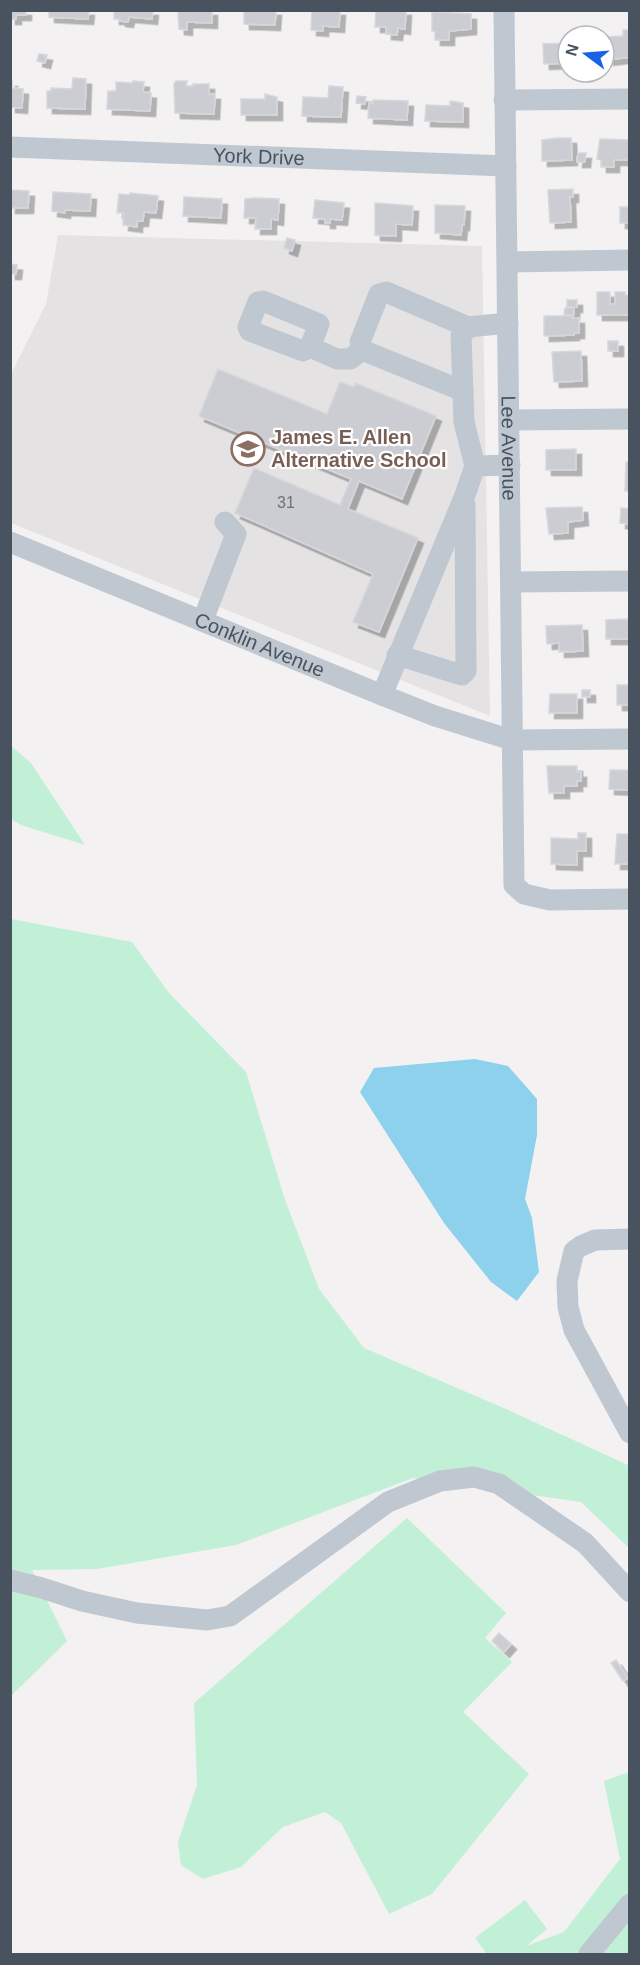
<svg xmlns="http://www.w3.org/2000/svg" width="640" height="1965" font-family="Arial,sans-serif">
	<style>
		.education { fill: #e4e2e3 }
		.green { fill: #c1f0d6 }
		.water { fill: #8ed1ec }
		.building { fill: #cbcdd3; stroke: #d5d7dc; stroke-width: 1.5; filter: url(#shadow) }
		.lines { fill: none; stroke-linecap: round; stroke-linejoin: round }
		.minor { stroke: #bfc7d0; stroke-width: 21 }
		.labels { text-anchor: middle; stroke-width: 4.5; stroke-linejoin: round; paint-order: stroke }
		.number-label { font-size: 16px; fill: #6a727c }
		.street-label { font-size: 20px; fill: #49535f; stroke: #fff }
		.education-label { font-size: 20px; font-weight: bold; fill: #785e54; stroke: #fff; text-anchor: start }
	</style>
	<defs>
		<filter id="shadow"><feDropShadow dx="5.5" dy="5.5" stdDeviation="0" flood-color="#0004"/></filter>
	</defs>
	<rect width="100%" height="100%" fill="#f3f1f1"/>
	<!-- education -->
	<path class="education" d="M58 235 482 246 490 716 11 523 10 376 46 304Z"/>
	<!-- green -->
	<path class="green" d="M11 746 31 763 85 845 21 825 11 819Z
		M11 919 132 942 169 993 246 1072 285 1200 319 1289 364 1348 506 1409 630 1466 629 1548 581 1502 413 1478 236 1545 97 1569 32 1570 67 1641 11 1696Z
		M407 1518 506 1613 485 1638 512 1662 463 1712 529 1774 432 1894 389 1914 341 1823 325 1812 283 1827 241 1867 203 1879 181 1865 178 1842 197 1785 194 1703Z
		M629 1772V1954H487L475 1938 525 1900 547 1929 526 1946 564 1932 620 1859 604 1781Z"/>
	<!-- water -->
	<path class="water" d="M475 1059 508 1066 537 1099V1135L525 1199 532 1218 539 1272 517 1301 491 1282 444 1223 360 1092 374 1068Z"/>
	<!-- building -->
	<path class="building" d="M10 10H26V15H16V19H10Z
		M49 10H89L88 19 49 17Z
		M114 10H153L152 19 129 17 128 22 120 21V19H114Z
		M178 10H212V23L187 22V30L179 29Z
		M244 10H276L275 25 244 24Z
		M312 10H340L339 27 323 26V31L311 30Z
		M376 10H406L405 29 398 28 397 35 386 34V27H375Z
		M432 12 471 14V29L449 31V40H435V31H432Z
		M623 30H630V57L608 60 607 37 623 36Z
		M568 43V63L544 64 543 44Z
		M39 54 47 55 45 63 37 61Z
		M73 78 86 79 85 109 47 108V91H51V88L72 89Z
		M10 81H12V88L23 89 22 108 10 107Z
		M133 81 144 82 143 92 151 93 150 111 107 109 108 91H116V82L133 83Z
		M176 81H187L186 86H194L193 84H209V94H215L214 114 175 113 174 84Z
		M329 86 343 87 341 117 302 116 303 97 328 98Z
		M265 94 277 97V115H241V99H265Z
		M357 96 366 97 365 104 356 103Z
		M373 100 408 101 407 120 368 118 369 103 373 104Z
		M450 101 463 103V122L425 121 426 105 450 106Z
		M558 138H571L572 160 542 161V140Z
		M600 139 629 140V160H614V167H601V160L597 159Z
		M578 153H586L585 162H577Z
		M573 189V197H570L571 222 550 223 548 190Z
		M10 190 29 191 28 208H10Z
		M53 192 91 194 90 211 65 210V213L52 211Z
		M130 193 158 196 156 213 144 212 143 221H137V227L123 225 124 213H117L119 194 130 195Z
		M184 197 222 199 221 218 183 216Z
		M255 198 279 199 278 220 271 219V229H255L256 218H244L245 199Z
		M315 200 344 203 342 220 330 219V223H325V219L313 218Z
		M375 203 413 206 412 225 396 224V236L375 235Z
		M435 205 465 206 464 225H462L461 235 435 233Z
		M620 207H630V223H620Z
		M287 238 295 240 292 251 284 248Z
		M10 264 17 265 16 274H10Z
		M597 292H610V304H615V292H625V295H630V315H597Z
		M567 300H577V307H567Z
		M565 308H574V315H564Z
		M544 316H573L572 318H579V333H574V335L544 336Z
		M608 341H618V351H608Z
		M581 351 582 381 554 382 552 352Z
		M218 369 327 414 340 382 354 387 355 383 436 416 402 499 359 481 348 509 418 538 379 632 353 622 373 574 235 513 254 468 340 505 351 479 199 416Z
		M576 449V470H546V450Z
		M626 462H630V491H625Z
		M582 507 583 520 568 522V533L549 534 546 508Z
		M621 508 630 509V524L620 523Z
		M630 619V639H606V620Z
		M582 625 583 651 559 652V643L547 644 546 626Z
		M617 685H630V705H617Z
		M582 690H590V697H582Z
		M550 694H577V713H549Z
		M547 766H577V772H581V781H577V786H564V793H549Z
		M610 770H630V790L609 789Z
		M578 833H586V851H577V865L551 864V838L578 839Z
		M617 834H628L630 864H615Z
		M499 1633 511 1644 504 1652 492 1641Z
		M616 1660 628 1678 623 1681 611 1663Z"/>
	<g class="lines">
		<!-- minor -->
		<g class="minor">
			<path id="s1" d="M504 10 514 885 524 894 550 900 630 899"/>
			<path d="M504 100 630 99"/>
			<path id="s2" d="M10 147 506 166"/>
			<path d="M508 262 630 260"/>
			<path d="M310 347 303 351 250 331 248 327 258 302 263 301 319 324 310 347 337 359H350L362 350"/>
			<path d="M463 391 362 350 360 342 379 294 386 292 468 327"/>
			<path d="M509 420 630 419"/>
			<path d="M475 466 464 422 461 336 468 327 508 323"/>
			<path id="s3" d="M10 542 382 695 435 716 512 740 630 739"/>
			<path d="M511 582 630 581"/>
			<path d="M203 620 236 534 225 522"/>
			<path d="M397 655 462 675 466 671 465 505"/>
			<path d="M382 695 465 495 475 466 510 465"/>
			<path d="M630 1239 595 1240 581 1246 574 1251 567 1281 568 1307 574 1330 630 1433"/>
			<path d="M10 1580 42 1588 82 1601 137 1613 207 1620 230 1616 388 1502 440 1481 474 1477 499 1484 585 1543 630 1592"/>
			<path d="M589 1954 630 1904"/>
		</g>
	</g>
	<!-- icons -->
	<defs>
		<symbol id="school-ring" viewBox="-11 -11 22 22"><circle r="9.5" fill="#fff" stroke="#8d6e63" stroke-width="1.5"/><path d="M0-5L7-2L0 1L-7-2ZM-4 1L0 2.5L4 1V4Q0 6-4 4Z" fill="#8d6e63"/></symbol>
	</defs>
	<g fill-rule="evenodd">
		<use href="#school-ring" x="229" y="430" width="38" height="38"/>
	</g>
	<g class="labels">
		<!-- number labels -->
		<g class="number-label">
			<text x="286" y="508">31</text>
		</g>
		<!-- street labels -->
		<g class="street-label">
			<text dy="7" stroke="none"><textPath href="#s2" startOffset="249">York Drive</textPath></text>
			<text dy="7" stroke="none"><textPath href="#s1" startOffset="438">Lee Avenue</textPath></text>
			<text dy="7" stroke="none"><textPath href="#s3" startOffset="270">Conklin Avenue</textPath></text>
		</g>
		<!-- education labels -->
		<g class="education-label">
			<text x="271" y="444">James E. Allen<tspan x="271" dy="23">Alternative School</tspan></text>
		</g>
	</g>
	<!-- border -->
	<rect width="640" height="1965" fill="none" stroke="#49535f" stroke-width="24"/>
	<!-- north arrow -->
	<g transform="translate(586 54) rotate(286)"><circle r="28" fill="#ffffff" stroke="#b6babf" stroke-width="1.5"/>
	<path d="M0-4.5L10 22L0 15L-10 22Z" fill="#1a63e5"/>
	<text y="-9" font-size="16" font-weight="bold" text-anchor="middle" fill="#49535f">N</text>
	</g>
</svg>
